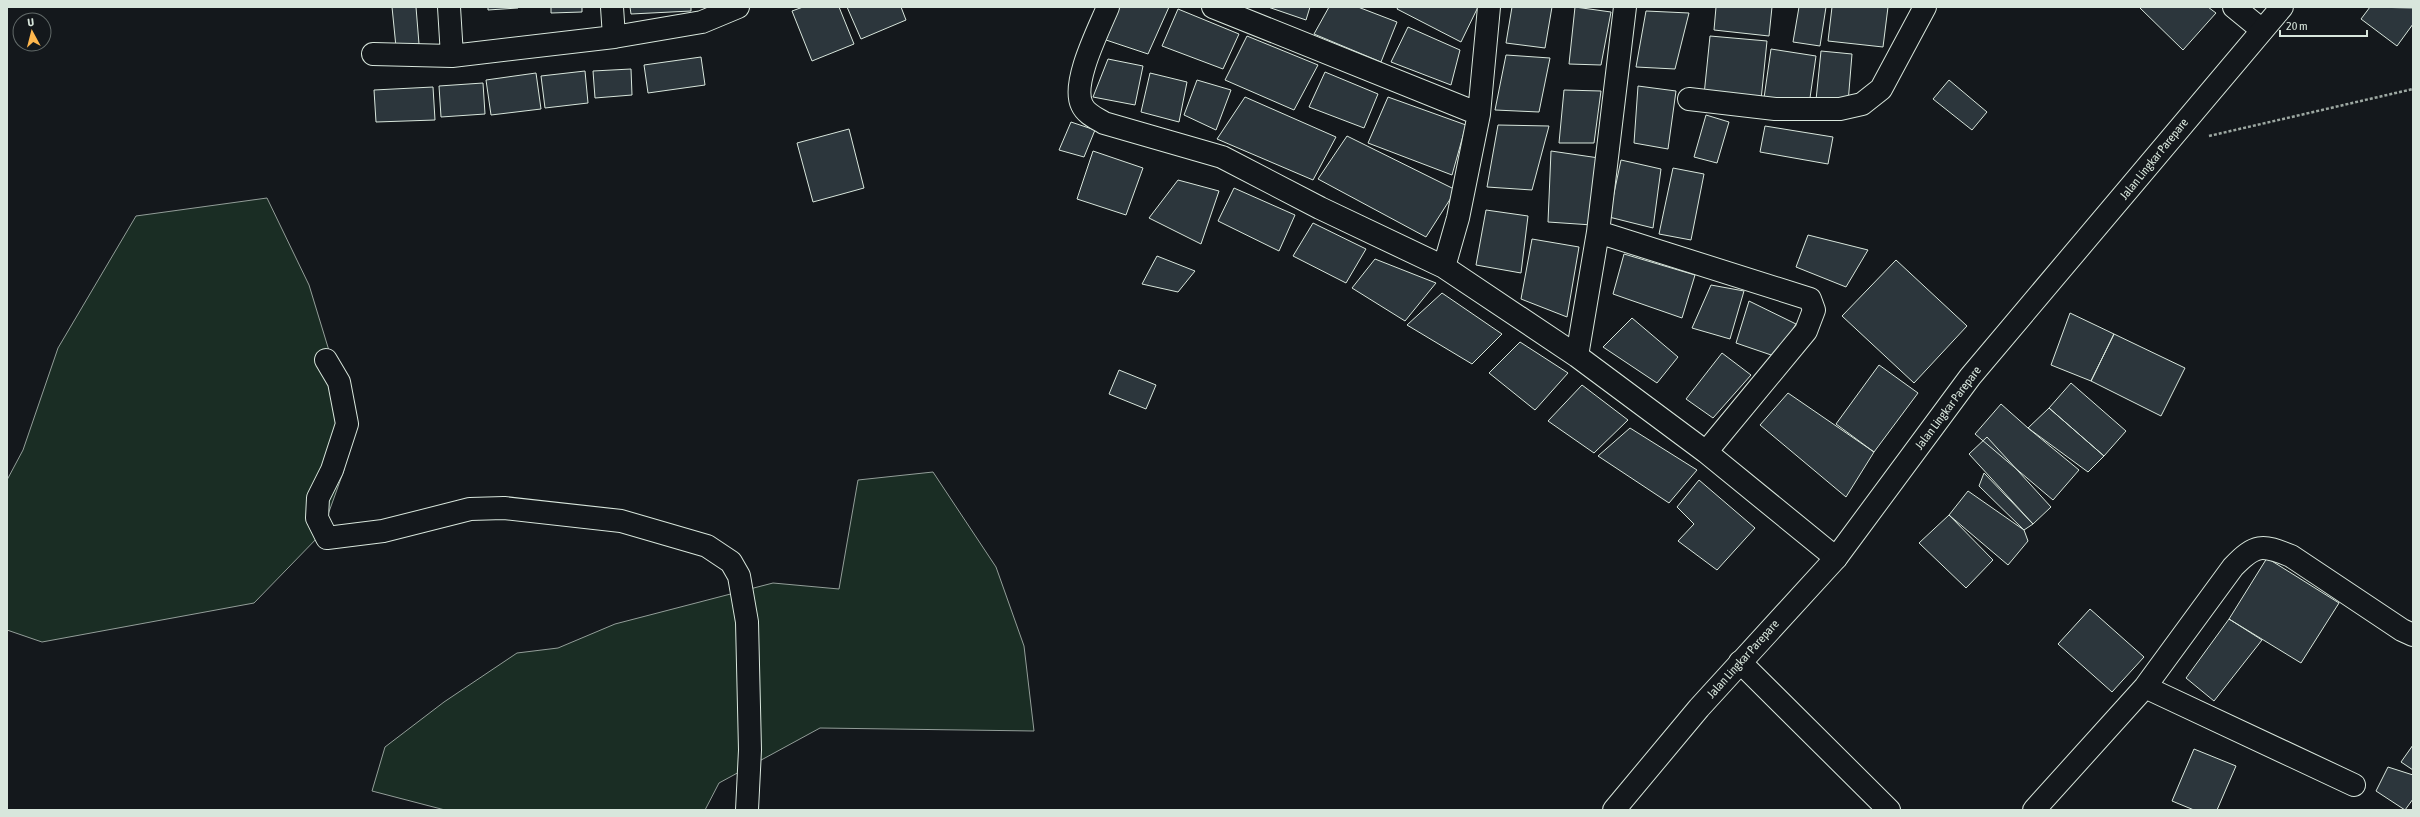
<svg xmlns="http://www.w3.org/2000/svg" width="2420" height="817" font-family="'Asap Condensed',sans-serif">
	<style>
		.green { fill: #1a2d24; stroke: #939e99 }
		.building { fill: #2c363c; stroke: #d8e6dc }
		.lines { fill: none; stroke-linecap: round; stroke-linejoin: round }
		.street-casing { stroke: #d8e6dc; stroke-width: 24 }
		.highway-casing { stroke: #d8e6dc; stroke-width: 24 }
		.path { stroke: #9da8a2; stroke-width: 2.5; stroke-dasharray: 3 2; stroke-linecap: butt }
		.street { stroke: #14181c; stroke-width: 22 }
		.highway { stroke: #14181c; stroke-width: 22 }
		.labels { text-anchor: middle; stroke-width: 3; stroke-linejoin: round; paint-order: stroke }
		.street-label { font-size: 12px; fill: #d8e6dc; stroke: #14181c }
	</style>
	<rect width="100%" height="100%" fill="#14181c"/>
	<!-- green -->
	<path class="green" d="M267 198 309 285 334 367 344 470 321 534 254 603 42 642 7 630V480L23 450 58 348 136 216Z
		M933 472 996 567 1024 646 1034 731 820 728 719 783 705 810H445L372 791 385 747 444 702 517 653 558 648 615 624 773 583 839 589 858 480Z"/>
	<!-- building -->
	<path class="building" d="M392 7H416L419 44 396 47Z
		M488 7H518V8L488 10Z
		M551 7H582V12L551 13Z
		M630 7H691V11L631 14Z
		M803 7H839L854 44 812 61 792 11Z
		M847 7H901L906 20 861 39Z
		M1118 7H1169L1148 54 1106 40Z
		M1268 7H1310L1306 20Z
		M1329 7H1358L1397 22 1381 62 1314 34Z
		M1398 7H1478L1461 42 1397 9Z
		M1512 7H1552L1545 48 1506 43Z
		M1575 7 1611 12 1601 65 1569 64Z
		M1716 7H1772L1769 36 1714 30Z
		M1799 7H1826L1820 46 1793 42Z
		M1832 7H1888L1883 47 1828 41Z
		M2139 7H2208L2216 13 2183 50Z
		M2370 7 2413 8V24L2397 46 2361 19Z
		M1178 9 1239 34 1223 69 1162 46Z
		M1646 11 1689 13 1675 69 1636 67Z
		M1408 27 1460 50 1451 85 1391 62Z
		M1247 36 1318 65 1294 110 1225 80Z
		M1710 36 1767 41 1761 100 1704 95Z
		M1771 49 1816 56 1809 105 1764 98Z
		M1821 51 1852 54 1848 103 1816 100Z
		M1506 55 1550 58 1539 112 1495 110Z
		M701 57 705 85 648 93 644 65Z
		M1108 59 1143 66 1135 105 1093 97Z
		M631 69 632 95 595 98 593 71Z
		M585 71 588 103 545 108 541 76Z
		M1325 72 1378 94 1364 128 1309 107Z
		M536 73 541 109 491 115 486 80Z
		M1150 73 1187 82 1179 122 1141 112Z
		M1197 80 1231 90 1216 130 1184 115Z
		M1949 80 1987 112 1972 130 1933 99Z
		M483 83 485 114 441 117 439 86Z
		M1638 86 1676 91 1668 149 1634 143Z
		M433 87 435 120 376 122 374 90Z
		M1564 90 1601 91 1594 143H1559Z
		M1245 97 1336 137 1313 180 1217 139Z
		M1388 97 1466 125 1452 175 1368 143Z
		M1706 115 1729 122 1717 163 1694 157Z
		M1071 122 1095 130 1084 157 1059 150Z
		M1498 125 1549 126 1532 190 1487 187Z
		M1765 126 1833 137 1828 164 1760 152Z
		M849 129 864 188 813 202 797 143Z
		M1347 136 1456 190 1426 237 1318 179Z
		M1093 151 1143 168 1126 215 1077 199Z
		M1551 151 1599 158 1592 225 1548 222Z
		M1621 160 1661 169 1653 228 1609 217Z
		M1673 168 1704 174 1691 240 1659 234Z
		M1178 180 1219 191 1201 244 1149 218Z
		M1234 188 1295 215 1279 251 1218 221Z
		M1486 210 1528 216 1521 273 1476 265Z
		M1313 223 1366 249 1346 283 1293 256Z
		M1808 235 1868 250 1846 287 1796 267Z
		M1532 239 1579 247 1567 317 1521 299Z
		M1624 254 1695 275 1682 318 1613 294Z
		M1157 256 1195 271 1178 292 1142 284Z
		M1375 259 1436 283 1405 321 1352 288Z
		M1896 260 1967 326 1914 383 1842 316Z
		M1711 285 1744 291 1730 339 1692 328Z
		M1442 293 1502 334 1472 364 1407 325Z
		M1749 301 1796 324 1777 357 1736 343Z
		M2070 313 2114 334 2091 381 2051 365Z
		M1632 318 1678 357 1657 383 1603 347Z
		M2114 334 2185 368 2161 416 2091 381Z
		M1520 342 1568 373 1535 410 1489 373Z
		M1722 353 1751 375 1713 418 1686 399Z
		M1879 365 1918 393 1874 452 1836 424Z
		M1119 370 1156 385 1146 409 1109 394Z
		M2071 383 2126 431 2104 456 2049 408Z
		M1582 385 1628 420 1594 453 1548 421Z
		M1788 393 1874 452 1846 497 1760 425Z
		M2001 404 2028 428 2079 470 2053 500 1975 434Z
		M2049 408 2104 456 2088 472 2028 428Z
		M1630 428 1697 470 1669 503 1598 456Z
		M1987 437 2051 507 2033 524 1969 454Z
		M1984 473 2033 524 2024 530 1979 486Z
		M1699 480 1755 528 1717 570 1678 541 1694 524 1677 507Z
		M1968 491 2024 530 2028 541 2008 565 1949 515Z
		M1949 515 1993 560 1966 588 1919 543Z
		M2267 558 2339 603 2301 663 2229 619Z
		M2090 609 2144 657 2112 692 2058 644Z
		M2229 619 2262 640 2214 701 2186 678Z
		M2413 745V770L2401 762Z
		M2194 749 2236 766 2217 810H2194L2172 801Z
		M2388 767 2413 775V799L2405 810 2376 791Z"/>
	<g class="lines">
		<defs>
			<path id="street" d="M449 7 452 56 614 37 702 22 738 7
				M612 7 614 37
				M1108 7C1099 29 1071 83 1082 105 1086 114 1096 118 1104 123L1222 157 1320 208 1444 267 1577 356 1706 452 1836 558
				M1213 7 1479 114
				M2234 7 2262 30
				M373 54 452 56
				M1689 99 1775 109H1840L1862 104 1881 89 1925 7
				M1598 232 1810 299 1814 310 1806 331 1706 452
				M1444 267 1458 218 1479 114 1489 7
				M1577 356 1598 232 1625 7
				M326 360 339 382 347 424 332 470 318 498 317 518 327 538 383 531 470 509 504 508 621 521 707 546 731 562 739 576 747 622 750 750 747 810
				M1740 662 1889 810
				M2145 687 2354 785
				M2034 810 2145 687 2233 567C2255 544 2262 544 2291 556L2402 630 2413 635"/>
			<path id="highway" d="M1614 810 1699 708 1836 558 1970 377 2282 7"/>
		</defs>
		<!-- street casing -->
		<use href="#street" class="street-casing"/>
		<!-- highway casing -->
		<use href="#highway" class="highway-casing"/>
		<!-- path -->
		<path class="path" d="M2209 136 2413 89"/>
		<!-- street -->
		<use href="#street" class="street"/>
		<!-- highway -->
		<use href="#highway" class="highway"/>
	</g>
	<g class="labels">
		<!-- street labels -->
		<g class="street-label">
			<text transform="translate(2154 159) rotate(-51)" y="4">Jalan Lingkar Parepare</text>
			<text transform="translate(1948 408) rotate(-53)" y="4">Jalan Lingkar Parepare</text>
			<text transform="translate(1743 659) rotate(-48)" y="4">Jalan Lingkar Parepare</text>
		</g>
	</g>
	<!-- border -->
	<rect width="2420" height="817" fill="none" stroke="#d8e6dc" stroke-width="16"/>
	<!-- north arrow -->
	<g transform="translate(32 32) rotate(353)"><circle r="19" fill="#14181c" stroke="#626a69"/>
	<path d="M0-3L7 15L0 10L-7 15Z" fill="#ffb74d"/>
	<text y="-6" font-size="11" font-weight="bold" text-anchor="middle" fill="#d8e6dc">U</text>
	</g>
	<!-- scale -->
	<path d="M2280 30v6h87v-6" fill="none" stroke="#d8e6dc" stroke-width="2"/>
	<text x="2286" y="30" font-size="12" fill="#d8e6dc" stroke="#14181c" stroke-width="3" paint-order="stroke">20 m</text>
</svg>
